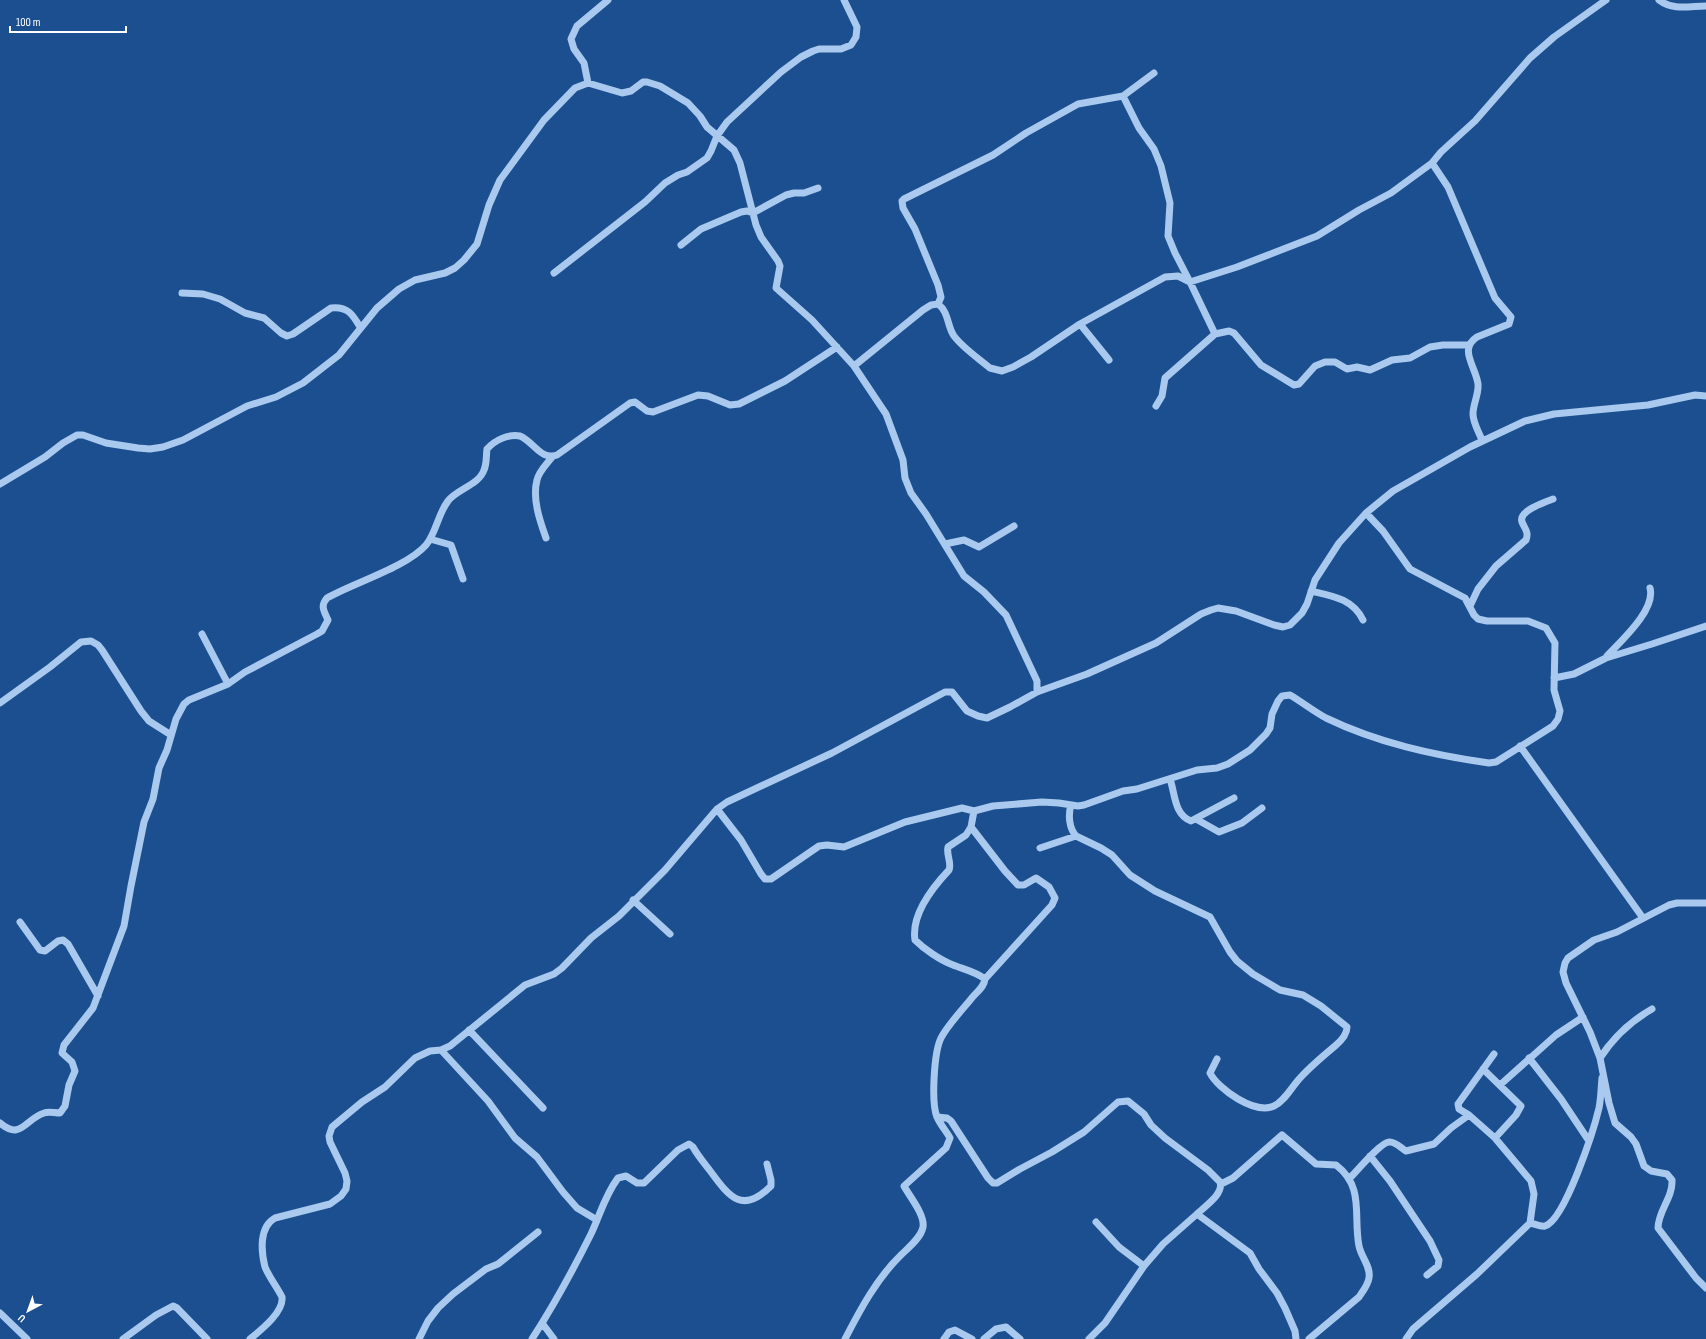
<svg xmlns="http://www.w3.org/2000/svg" width="1706" height="1339" font-family="'Sofia Sans Condensed',sans-serif">
	<style>
		.lines { fill: none; stroke-linecap: round; stroke-linejoin: round }
		.minor { stroke: #a9c9ee; stroke-width: 7 }
	</style>
	<rect width="100%" height="100%" fill="#1b4f8f"/>
	<g class="lines">
		<!-- minor -->
		<path class="minor" d="M1659 0C1673 11 1690 6 1706 6
			M588 83 584 63 574 49 571 39 577 26 608 0
			M1123 96 1139 128 1154 149 1161 166 1170 203 1168 236 1175 253 1190 282 1237 267 1317 236 1359 210 1391 193 1432 163 1441 152 1475 121 1530 58 1554 37 1606 0
			M1432 163 1448 187 1495 298 1511 317 1509 324 1477 337C1458 349 1476 367 1478 384 1479 394 1473 404 1473 414 1473 423 1479 432 1482 440
			M681 245 701 229 741 212 747 211 753 213 786 195 794 193H804L818 188
			M554 273 645 202 665 183 678 175 687 172 707 158 711 151 717 136 727 122 781 72 801 57 813 51 819 49H841L851 45 856 37 857 27 844 0
			M182 293 203 294 220 299 245 313 264 318 281 333 287 336 293 334 331 308C348 306 353 315 360 327
			M938 304 941 297 938 285 915 229 903 208 902 201 904 199 993 155 1026 133 1078 104 1123 96 1154 73
			M1080 324 1109 360
			M1215 334 1229 331 1234 333 1261 365 1294 385 1299 384 1315 366 1325 362H1335L1347 369 1357 367 1370 370 1392 360 1410 358 1430 347 1443 345H1469
			M854 366 923 310 931 305 938 304C949 312 947 326 954 336 963 348 978 358 990 368L1002 371 1013 367 1031 357 1080 324 1165 277 1178 276 1190 282 1215 334 1165 378 1162 396 1156 406
			M0 484 45 457 63 443 77 435H83L106 443 138 448 150 449 163 447 183 440 247 406 276 397 303 383 339 355 377 308 399 289 415 280 445 273 455 268 464 260 477 244 489 205 500 180 544 120 575 88 588 83 622 93 631 91 643 82H647L660 86 688 103 700 116 707 127 734 150 740 163 756 225 761 237 778 261 780 266 776 288 812 320 854 366 886 414 903 460 905 478 911 493 926 514 964 576 984 592 1006 615 1037 681V692
			M546 538C540 521 532 499 537 480 539 471 547 464 553 456
			M430 539 451 545 463 579
			M945 544 964 540 979 547 1014 526
			M1311 591C1333 596 1353 599 1363 620
			M1470 606 1478 589 1496 566 1526 540C1529 532 1525 529 1522 522 1518 511 1545 502 1553 499
			M202 634 228 684
			M1607 656C1621 641 1656 610 1650 588
			M1554 678 1574 674 1606 658 1652 644 1706 626
			M0 703 50 667 81 642 91 641 98 645 102 650 141 711 149 721 171 735
			M1520 746 1643 918
			M1170 779C1175 793 1174 815 1191 821L1234 798
			M1071 805C1068 815 1069 828 1076 836L1101 848 1112 855 1130 875 1155 891 1210 917 1230 952 1237 961 1253 974 1280 990 1303 995 1321 1006 1347 1027C1347 1035 1341 1041 1335 1046 1323 1056 1311 1066 1301 1077 1292 1086 1285 1101 1274 1106 1255 1115 1218 1089 1210 1073L1217 1059
			M717 809 741 840 761 874 765 879H771L819 846 827 845 844 847 905 822 962 808 974 811 993 806 1042 802 1059 803 1078 806 1084 805 1123 791 1137 789 1197 770 1217 768 1228 764 1250 750 1266 734 1270 728 1272 714 1278 701 1282 696 1290 695C1302 702 1313 711 1326 718 1378 743 1433 755 1489 763L1496 762 1553 726 1558 719 1560 711 1554 690 1555 643 1546 628 1528 621H1487L1478 619 1474 615 1465 598 1410 569 1383 531 1366 513
			M1196 819 1219 832 1242 823 1262 808
			M971 827 1005 871 1018 885H1024L1036 878 1049 887 1055 898 1052 905 985 979
			M1040 848 1076 836
			M633 900 670 934
			M1706 903H1677L1669 905 1617 932 1594 940 1568 958 1565 963 1563 972 1566 983 1590 1032 1600 1058 1609 1103 1615 1123 1631 1137 1636 1144 1644 1166 1651 1171 1667 1174 1672 1180C1673 1198 1658 1211 1658 1228L1696 1278 1706 1288
			M20 922 40 950 45 951 58 941 63 940 68 944 98 996
			M469 1030 543 1108
			M441 1050 488 1101 515 1138 537 1157 563 1192 577 1208 597 1220
			M1529 1058 1561 1099 1589 1141
			M1600 1058C1613 1038 1631 1021 1652 1009
			M1483 1069 1521 1106 1516 1115 1495 1138
			M1500 1085 1556 1035 1583 1017
			M1469 1115 1459 1109 1458 1104 1494 1054
			M937 1117 947 1118 951 1121 988 1178 993 1183H997L1020 1169 1052 1152 1084 1132 1118 1102 1128 1101 1144 1114 1151 1125 1165 1138 1208 1170 1220 1182C1224 1194 1205 1206 1197 1214
			M0 1123C21 1141 25 1119 44 1113 49 1111 54 1113 60 1113L65 1106 69 1085 75 1071 72 1062 62 1053 64 1045 93 1008 124 926 131 886 144 822 153 799 159 768 167 750 176 719 184 704 189 700 228 684 245 672 317 634 322 631 328 620C324 611 320 606 327 598 353 583 407 567 426 545 436 533 438 514 448 501 457 489 479 485 484 470 487 463 486 456 487 449 495 440 508 434 520 436 534 442 541 461 557 455L630 403 635 402 647 411 653 412 698 395 708 396 730 405 739 404 785 381 837 347
			M1370 1156 1390 1181 1430 1241 1439 1260 1438 1266 1427 1275
			M1349 1179C1356 1172 1381 1142 1389 1142 1395 1141 1401 1148 1406 1151L1434 1144 1451 1128 1469 1115 1495 1138 1531 1181 1534 1194 1530 1223
			M1221 1184 1233 1178 1282 1135 1316 1164 1336 1165C1365 1187 1353 1216 1359 1246 1361 1257 1371 1266 1369 1278 1368 1285 1363 1291 1359 1297L1309 1339
			M1096 1222 1119 1247 1144 1266
			M0 1313 27 1339
			M542 1323 554 1339
			M123 1339 156 1315 173 1306 177 1308 207 1339
			M250 1339C261 1330 284 1312 282 1297 277 1287 269 1277 265 1267 261 1251 259 1227 275 1218L330 1204 341 1196 346 1189 347 1181 345 1173 330 1142 329 1136 332 1127 362 1102 385 1087 415 1058 430 1051 441 1050 450 1046 525 985 554 974 562 968 591 938 619 916 665 870 717 809 727 802 832 753 945 692H952L967 711 978 716 987 718 1010 707 1037 692 1087 674 1156 643 1201 614 1211 610 1218 608 1236 611 1274 625 1283 627 1290 625 1302 613 1307 604 1315 580 1339 543 1366 513 1393 491 1470 447 1525 421 1554 414 1648 405 1695 395 1706 396
			M419 1339 428 1321 438 1308 453 1294 486 1269 498 1264 538 1232
			M532 1339C554 1305 573 1270 591 1234 600 1215 605 1195 618 1178L626 1176 637 1183H644L678 1150 689 1144 693 1147C698 1156 705 1164 711 1172 730 1198 743 1214 771 1186V1180L767 1164
			M845 1339C860 1310 877 1278 901 1255 908 1248 921 1238 923 1227 925 1215 910 1197 904 1186L946 1148 950 1138C946 1131 940 1124 937 1117 931 1103 934 1052 941 1038 947 1026 962 1010 971 999 976 992 984 988 985 979 976 972 963 969 953 965 940 960 924 949 915 940 911 915 933 887 949 870 952 863 946 855 948 847L966 835 971 827 974 811
			M944 1339 949 1332 955 1330 972 1339
			M984 1339 996 1329 1006 1327 1020 1339
			M1089 1339 1105 1323 1144 1266 1163 1244 1197 1214 1250 1253 1259 1269 1277 1293 1285 1308 1295 1331 1296 1339
			M1406 1339 1413 1329 1477 1274 1530 1223C1535 1224 1541 1227 1545 1226 1565 1220 1594 1129 1599 1108 1601 1098 1601 1088 1602 1078"/>
	</g>
	<!-- north arrow -->
	<g transform="translate(28 1311) rotate(221)" stroke="#1b4f8f" stroke-width="3" paint-order="stroke">
	<path d="M0-3L7 15L0 10L-7 15Z" fill="#ffffff"/>
	<text y="-6" font-size="11" font-weight="bold" text-anchor="middle" fill="#ffffff">U</text>
	</g>
	<!-- scale -->
	<path d="M10 26v6h116v-6" fill="none" stroke="#ffffff" stroke-width="2"/>
	<text x="16" y="26" font-size="12" fill="#ffffff" stroke="#1b4f8f" stroke-width="3" paint-order="stroke">100 m</text>
</svg>
